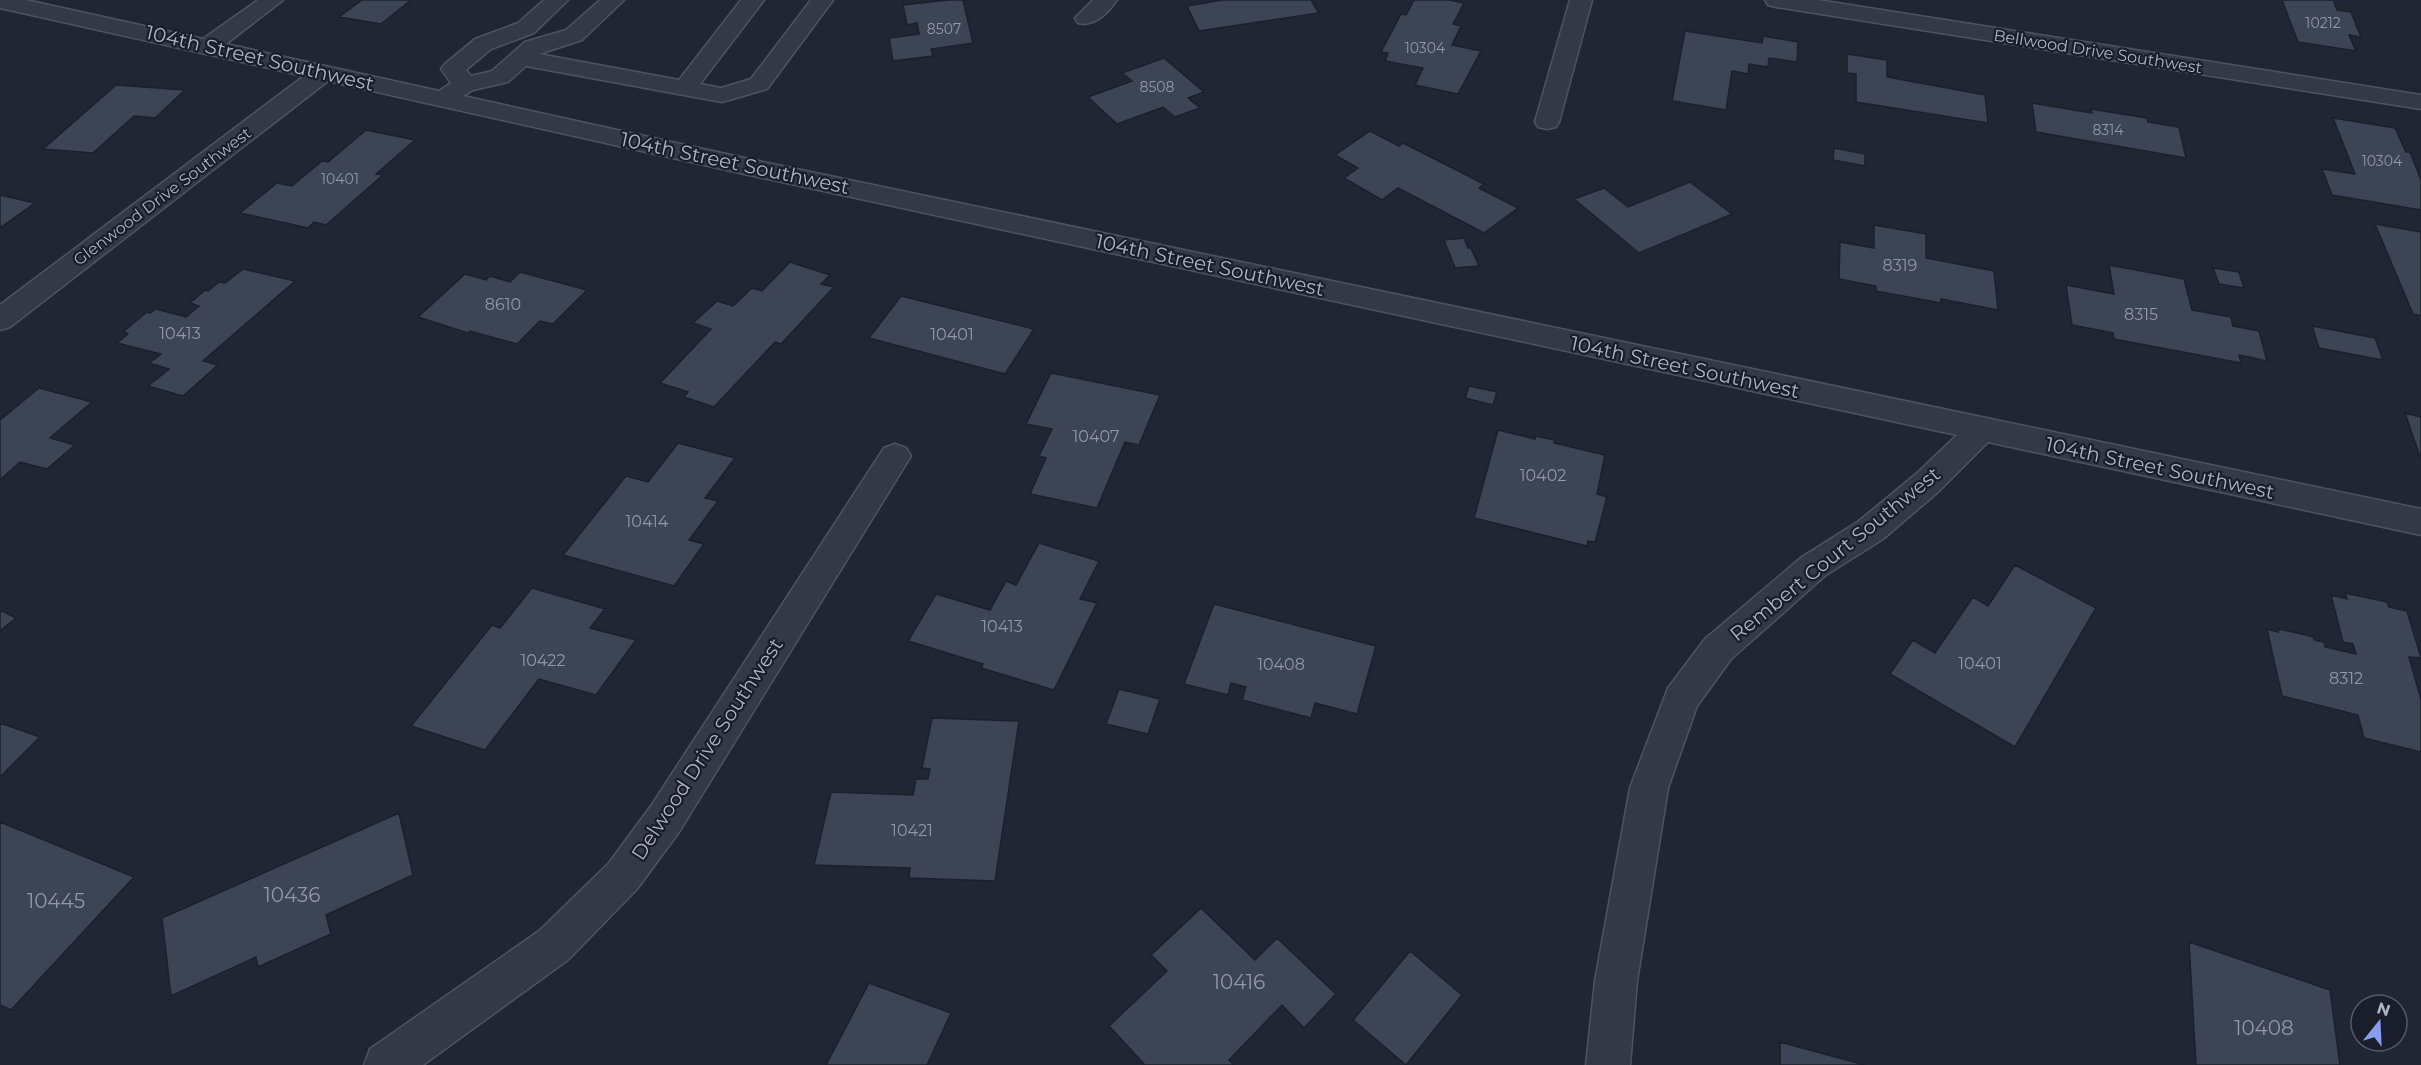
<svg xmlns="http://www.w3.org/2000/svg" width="2421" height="1065" font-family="Montserrat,sans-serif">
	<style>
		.building { fill: #3d4456; stroke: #1c202d; stroke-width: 1.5 }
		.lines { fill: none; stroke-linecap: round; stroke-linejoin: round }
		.minor-casing { stroke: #4f5361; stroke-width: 3 }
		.minor { fill: #343946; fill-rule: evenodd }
		.labels { text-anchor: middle; stroke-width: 4.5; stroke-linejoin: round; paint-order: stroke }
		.far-number-label { font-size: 14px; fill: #9297a8 }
		.far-street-label { font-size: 16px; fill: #afb3c3; stroke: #1a1e2a }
		.number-label { font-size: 16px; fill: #9297a8 }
		.street-label { font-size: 20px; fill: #afb3c3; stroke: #1a1e2a }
		.near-number-label { font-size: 20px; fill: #9297a8 }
	</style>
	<rect width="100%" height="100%" fill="#212635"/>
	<!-- building -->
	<path class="building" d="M362 0H411L381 24 339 17Z
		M948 0H963L973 43 931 49 933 56 893 61 889 38 919 34 917 23 907 25 903 5Z
		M1223 0H1311L1319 13 1199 31 1187 6Z
		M1414 0H1449L1464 3 1453 24 1461 26 1452 45 1481 51 1458 94 1415 85 1423 68 1385 61 1388 53 1381 52 1401 14 1406 15Z
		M2282 0H2333L2337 10 2351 12 2361 37 2349 35 2356 51 2298 42Z
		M1685 31 1762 43 1763 36 1798 42 1797 62 1769 58 1768 67 1749 64 1748 74 1732 71 1726 110 1672 101Z
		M1847 54 1887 60V77L1985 95 1988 123 1856 102V74L1847 73Z
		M1164 58 1204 92 1188 98 1200 108 1175 117 1163 107 1117 124 1088 97 1132 81 1122 73Z
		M116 85 185 90 155 118 134 116 93 153 43 149Z
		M2032 103 2092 113 2091 109 2147 118 2148 122 2179 127 2186 158 2036 132Z
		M2333 118 2395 128 2406 152H2410L2421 180V210L2332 195 2322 169 2355 174Z
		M366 130 415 140 376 174 383 175 326 225 314 222 308 228 240 213 277 183 292 186 322 161 328 162Z
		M1370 131 1399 146 1403 143 1484 184 1479 188 1518 208 1484 233 1398 188 1382 200 1344 178 1358 168 1335 155Z
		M1834 148 1865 154V166L1833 160Z
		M1690 182 1732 214 1639 253 1574 199 1604 188 1628 207Z
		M0 195 35 203 0 228Z
		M2375 224 2421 232V316L2413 314Z
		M1874 225 1926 234V258L1994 271 1998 310 1941 299V303L1876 291V286L1839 279 1840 242 1874 248Z
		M1464 238 1468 248H1471L1479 266 1455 268 1444 240Z
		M790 262 830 275 821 284 834 287 781 344 775 342 714 407 684 397 688 392 660 383 711 329 693 323 717 301 733 306 752 288 762 291Z
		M2109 265 2184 279 2192 310 2231 317 2233 326 2259 331 2267 361 2239 355 2241 363 2114 339 2113 333 2072 325 2066 285 2114 294Z
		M2213 268 2239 272 2244 288 2219 284Z
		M243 269 295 281 203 361 218 365 183 396 148 386 169 369 149 363 161 354 117 343 128 334 124 331 147 312 150 313 156 309 186 317 199 306 190 303 205 290 208 291 219 282 225 283Z
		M520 272 587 290 553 324 540 321 517 344 470 331 468 333 418 317 465 274 486 280 490 276 510 282Z
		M901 296 1034 329 1005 374 869 338Z
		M2312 326 2375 338 2383 360 2319 348Z
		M1051 373 1160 395 1139 445 1125 442 1097 508 1030 494 1046 458 1039 456 1052 429 1026 424Z
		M1469 386 1497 392 1493 405 1465 398Z
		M39 388 92 402 50 438 75 445 47 469 20 462 0 480V420Z
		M2405 413 2421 417V457H2420Z
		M1498 430 1535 439V436L1555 440 1554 443 1605 455 1597 494 1607 497 1595 542 1588 541 1587 546 1474 518Z
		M678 443 735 458 705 498 718 501 689 540 704 544 674 586 563 555 626 476 648 482Z
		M1039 543 1099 561 1080 599 1097 603 1054 690 981 668 983 664 908 641 936 594 990 610 1006 581 1016 585Z
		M2015 565 2096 608 2015 747 1890 674 1913 640 1935 653 1973 597 1988 606Z
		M532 588 605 609 590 628 636 640 596 695 539 679 485 750 411 726 492 625 500 628Z
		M2345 593 2387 602 2389 607 2407 611 2421 658 2409 657 2421 699V752L2364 738 2358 715 2282 696 2267 629 2278 632 2279 629 2314 637V640L2324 642 2325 647 2356 654 2353 644 2343 642 2331 595 2347 599Z
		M1214 604 1376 646 1357 714 1315 703 1311 718 1242 700 1246 687 1231 683 1228 695 1184 684Z
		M2 611 16 618 0 631V613Z
		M1119 689 1160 699 1148 734 1106 724Z
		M932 718 1019 721 995 881 909 878 910 868 814 865 831 792 913 795 916 779H928L930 769 922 768Z
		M0 723 40 737 0 777Z
		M399 813 413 875 326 915 331 934 258 967 256 957 171 996 162 918Z
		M0 822 134 877 11 1010 0 1005Z
		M1201 908 1255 960 1277 938 1336 994 1304 1028 1282 1005 1229 1060 1234 1065H1145L1109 1026 1167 971 1151 955Z
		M2189 942 2330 990 2340 1065H2196Z
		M1410 951 1462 995 1406 1065 1353 1020Z
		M869 983 951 1013 927 1065H826Z
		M1780 1042 1865 1065H1780Z"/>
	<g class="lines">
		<defs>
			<path id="minor" d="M0 0H26L203 39 258 0H283L226 44 439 91 451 83 441 69 445 64 475 39 518 23 544 0H568L534 33 491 49 466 70 471 76 492 71 525 42 566 30 600 0H624L582 40 539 54 679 80 741 0H764L700 84 721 88 751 79 811 0H833L767 89 722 102 526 66 508 82 473 90 463 96 749 159 2421 509V535L1988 442 1938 492 1883 539 1826 575 1731 659 1697 706 1668 788 1637 981 1630 1065H1586L1595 981 1630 788 1668 688 1705 639 1802 557 1859 521 1916 474 1957 435 749 175 328 81 10 327 0 330V305L304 76 0 8Z
				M1093 0H1117C1108 13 1094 27 1078 23L1075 18Z
				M1570 0H1592L1559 122 1556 127 1547 129 1538 127 1535 122Z
				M1765 0H1818L2421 95V109L1776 7 1768 5Z
				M895 444 906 448 911 456 906 464 679 832 637 889 569 959 423 1065H364L370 1049 539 931 609 863 651 806 884 448Z"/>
		</defs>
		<!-- minor casing -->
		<use href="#minor" class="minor-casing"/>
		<!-- minor -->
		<use href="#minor" class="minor"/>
	</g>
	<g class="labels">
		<!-- far-number labels -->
		<g class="far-number-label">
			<text x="2323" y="28">10212</text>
			<text x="944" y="34">8507</text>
			<text x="1425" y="53">10304</text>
			<text x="1157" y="92">8508</text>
			<text x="2108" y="135">8314</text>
			<text x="2382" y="166">10304</text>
			<text x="340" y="184">10401</text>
		</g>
		<!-- far-street labels -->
		<g class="far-street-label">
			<text transform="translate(2098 51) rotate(9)" y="6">Bellwood Drive Southwest</text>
			<text transform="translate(162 196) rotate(-37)" y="6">Glenwood Drive Southwest</text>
		</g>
		<!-- number labels -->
		<g class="number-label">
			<text x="1900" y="271">8319</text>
			<text x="503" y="310">8610</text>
			<text x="2141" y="320">8315</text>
			<text x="180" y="339">10413</text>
			<text x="952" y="340">10401</text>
			<text x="1096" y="442">10407</text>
			<text x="1543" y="481">10402</text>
			<text x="647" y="527">10414</text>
			<text x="1002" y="632">10413</text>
			<text x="543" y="666">10422</text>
			<text x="1980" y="669">10401</text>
			<text x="1281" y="670">10408</text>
			<text x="2346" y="684">8312</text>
			<text x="912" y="836">10421</text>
		</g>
		<!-- street labels -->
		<g class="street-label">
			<text transform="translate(260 58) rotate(13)" y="7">104th Street Southwest</text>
			<text transform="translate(735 163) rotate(12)" y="7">104th Street Southwest</text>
			<text transform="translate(1210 265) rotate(12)" y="7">104th Street Southwest</text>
			<text transform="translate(1685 367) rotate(12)" y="7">104th Street Southwest</text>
			<text transform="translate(2160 468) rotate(12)" y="7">104th Street Southwest</text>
			<text transform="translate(1835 554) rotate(-39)" y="7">Rembert Court Southwest</text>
			<text transform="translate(707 749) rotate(-57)" y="7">Delwood Drive Southwest</text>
		</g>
		<!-- near-number labels -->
		<g class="near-number-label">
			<text x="292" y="902">10436</text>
			<text x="56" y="908">10445</text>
			<text x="1239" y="989">10416</text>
			<text x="2264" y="1035">10408</text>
		</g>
	</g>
	<!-- north arrow -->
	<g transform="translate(2379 1023) rotate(18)"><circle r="28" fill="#1a1e2a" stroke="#565a67" stroke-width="1.5"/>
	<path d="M0-4.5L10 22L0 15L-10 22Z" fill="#869df0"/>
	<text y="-9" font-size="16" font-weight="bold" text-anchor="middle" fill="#afb3c3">N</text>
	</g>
</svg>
